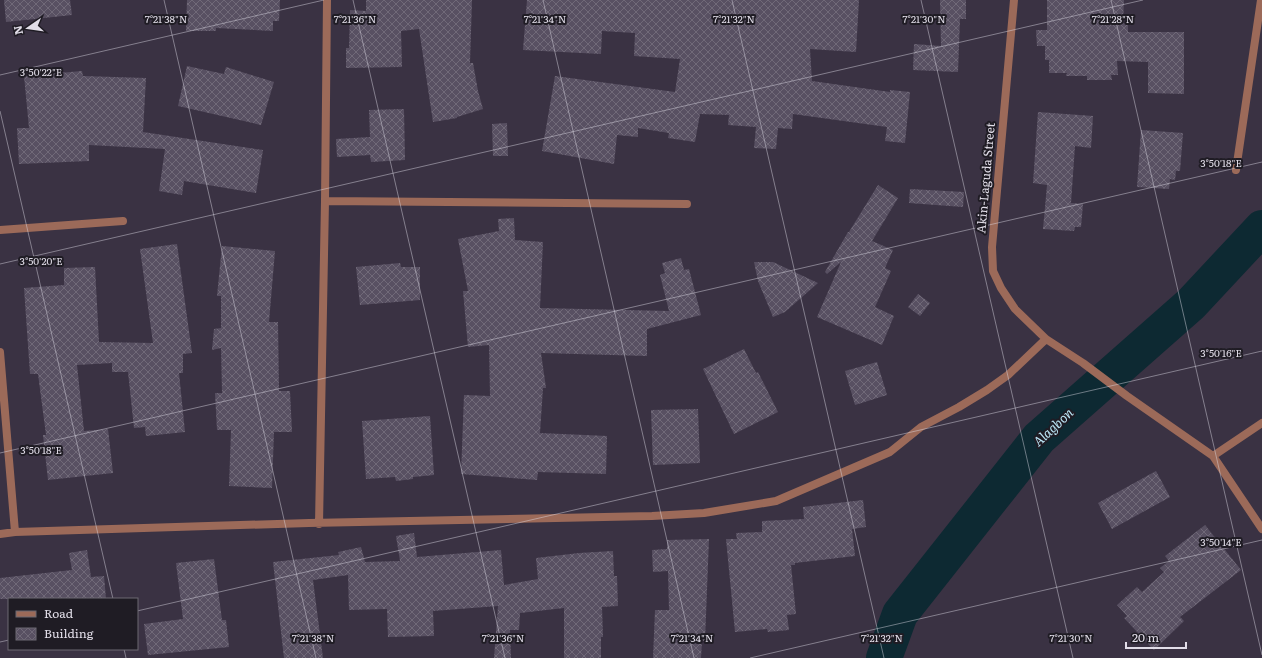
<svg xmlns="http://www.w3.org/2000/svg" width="1262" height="658" font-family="Literata,serif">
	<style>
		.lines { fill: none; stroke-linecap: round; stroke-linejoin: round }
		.river { stroke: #0d2932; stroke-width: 36 }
		.building { fill: url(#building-cross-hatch) }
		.street { stroke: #9c6a59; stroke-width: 8 }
		.ticks { fill: none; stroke: #e1dde8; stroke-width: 1; stroke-opacity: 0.45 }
		.labels { text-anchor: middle; stroke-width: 4; stroke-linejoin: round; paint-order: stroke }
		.street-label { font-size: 12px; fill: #e1dde8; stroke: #1f1c24 }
		.water-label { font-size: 13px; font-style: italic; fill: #bce6f6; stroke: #1f1c24 }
		.ticks-label { font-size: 10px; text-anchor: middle; fill: #e1dde8; stroke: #1f1c24; stroke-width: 4; stroke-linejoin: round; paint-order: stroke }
	</style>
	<defs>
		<pattern id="building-cross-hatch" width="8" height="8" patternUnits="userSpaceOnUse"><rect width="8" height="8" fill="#585062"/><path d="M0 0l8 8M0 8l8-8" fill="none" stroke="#706978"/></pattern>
	</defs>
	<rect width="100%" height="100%" fill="#3a3243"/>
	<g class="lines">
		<!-- river -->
		<path class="river" d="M884 658 900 614 1039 438 1191 304 1262 228"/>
	</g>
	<!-- building -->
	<path class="building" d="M4 0H70L72 15 6 22Z
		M187 0H280L279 21H273V31L216 28V31H186Z
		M366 0H472L470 63H473L478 91 483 109 457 117V118L433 122 419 29 401 31 402 67 346 68V48H349L350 10 366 11Z
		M527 0H859L856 52 810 49 812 81 890 92V90L910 92 905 143 885 141 887 127 793 114 792 129 778 128 776 149 754 148 756 127 728 125 729 115 700 114 695 142 668 138 669 133 638 128V137L617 135 614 164 542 151 555 76 675 92 680 59 634 56 635 33 602 31 601 54 523 50Z
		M940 0H966V19H960L958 72 913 70 914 44 941 46Z
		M1047 0H1124L1123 23H1128V32H1184V94L1148 93V62L1117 61 1118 75H1111L1112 80H1087V76H1066L1067 73H1049V60H1045V46H1037L1036 30H1047Z
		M187 66 224 74 226 67 274 82 261 125 178 106Z
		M82 71 83 76 146 78 143 132 263 150 256 193 184 181 182 195 159 191 165 149 89 145V161L19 164 17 128H29L24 76Z
		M404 109 405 160 371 162 370 155 337 157 336 139 370 137 369 110Z
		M1038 112 1093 116 1091 148 1075 146 1071 203 1083 204 1081 227H1075L1074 231 1043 229 1047 185 1033 183Z
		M507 123 508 156H493L492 124Z
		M1141 130 1183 133 1180 171H1176L1175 180 1170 179 1169 189 1137 187Z
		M878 185 898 198 872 241 893 250 885 268 891 271 875 307 894 316 882 345 817 317 841 262 827 274 825 272 848 232H849Z
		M910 189 964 192 963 207 909 203Z
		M514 218 515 240 543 242 540 308 669 311 660 275 665 273 662 263 681 258 684 270 689 269 701 315 647 329V356L541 353 546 388H543L540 433 607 436 606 474 538 472 537 480 461 474 464 395 490 396 489 345 468 347 463 291H468L458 239 499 231 498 219Z
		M177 244 192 353 183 354V373H179L185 432 146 436 145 427 134 428 128 372H112V363L77 365 84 431 108 429 113 473 48 480 43 435H46L38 374H30L24 288 64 285V268L95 267 99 342 153 343 140 249Z
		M222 246 275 251 269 322H278L279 391H290L292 432H274L272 488 229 486 231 430H217L215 393H222L221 348 212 350 214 329 221 328V296H217Z
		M754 262H773L818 283 785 312 773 317 758 281Z
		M400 263 401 267H420V300L360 305 356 267Z
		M918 294 930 303 920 316 908 307Z
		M744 349 756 373 758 372 778 412 734 434 703 369Z
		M877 362 887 395 855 405 845 371Z
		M698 409 700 463 653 465 651 410Z
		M430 416 434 475 413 477V479L396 481 395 477 366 479 362 421Z
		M1156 471 1170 497 1112 529 1098 503Z
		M863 500 866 527 852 529 855 556 795 563V565H791L796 614 787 615 789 630 768 632 767 629 735 632 726 539H737L736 533 762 532V521L804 519 803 507Z
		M1205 525 1241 570 1180 617 1184 621 1154 650 1124 618 1127 616 1117 605 1137 587 1142 592 1164 572 1160 568 1169 561 1165 556Z
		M414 533 417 557 501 550 504 585 538 579 536 558 579 553 613 551 614 576H617L618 606 602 607 603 637H601V658H564V608L520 613 519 630H510L511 658H494L498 606 433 611 434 636 388 637 387 609 349 610 348 575 313 580 323 658H284L273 562 339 555 338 552 361 547 365 562 400 561 396 536Z
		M709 539 705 641H702L701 658H653L655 610H669L668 571 653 572 652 550 667 549V540Z
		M87 550 91 577 104 576 106 599H0V578L72 570 69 553Z
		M214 559 222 620H226L229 647 148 655 144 624 183 619 176 563Z"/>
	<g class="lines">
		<!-- street -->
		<path class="street" d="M1014 0 992 247 993 271 1001 288 1015 309 1046 339 1083 363 1127 396 1213 456 1262 529
			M1236 170 1261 0
			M325 201 687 204
			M0 230 123 221
			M0 352 15 532
			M1213 456 1262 423
			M319 524 325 201 327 0
			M0 534 15 532 309 523 652 516 704 513 776 501 890 452 921 427 959 407 987 390 1008 375 1046 339"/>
	</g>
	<!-- ticks -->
	<path class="ticks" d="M164 0 316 658M353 0 505 658M543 0 694 658M732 0 884 658M921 0 1073 658M1111 0 1262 655M0 75 324 0M0 111 113 599M0 264 1143 0M0 453 1262 162M137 611 1262 351M0 642 9 640M124 649 126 658M750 658 1262 540"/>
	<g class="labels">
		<!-- street labels -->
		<g class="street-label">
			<text transform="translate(986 178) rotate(-85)" y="4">Akin-Laguda Street</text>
		</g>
		<!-- water labels -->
		<g class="water-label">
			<text transform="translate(1053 427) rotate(-43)" y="5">Alagbon</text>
		</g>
	</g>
	<g class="ticks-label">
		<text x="166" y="23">7°21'38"N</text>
		<text x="355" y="23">7°21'36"N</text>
		<text x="545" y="23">7°21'34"N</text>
		<text x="734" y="23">7°21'32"N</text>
		<text x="924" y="23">7°21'30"N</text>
		<text x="1113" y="23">7°21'28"N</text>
		<text x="41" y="76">3°50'22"E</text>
		<text x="1221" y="167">3°50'18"E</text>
		<text x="41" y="265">3°50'20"E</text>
		<text x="1221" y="357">3°50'16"E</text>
		<text x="41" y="454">3°50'18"E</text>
		<text x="1221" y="546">3°50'14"E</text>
		<text x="313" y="642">7°21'38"N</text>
		<text x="503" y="642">7°21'36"N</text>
		<text x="692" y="642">7°21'34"N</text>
		<text x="882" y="642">7°21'32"N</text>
		<text x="1071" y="642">7°21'30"N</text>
	</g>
	<!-- legend -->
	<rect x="8" y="598" width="130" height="52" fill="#1f1c24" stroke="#6d6972"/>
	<rect x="16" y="611" width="20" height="6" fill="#9c6a59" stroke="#6d6972"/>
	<text x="44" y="618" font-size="12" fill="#e1dde8">Road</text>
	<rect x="16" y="628" width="20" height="12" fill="url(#building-cross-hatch)" stroke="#6d6972"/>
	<text x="44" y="638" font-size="12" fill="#e1dde8">Building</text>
	<!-- north arrow -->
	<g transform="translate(28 28) rotate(257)" stroke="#1f1c24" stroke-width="3" paint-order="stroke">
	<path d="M0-3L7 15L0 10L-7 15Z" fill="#e1dde8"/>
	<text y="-6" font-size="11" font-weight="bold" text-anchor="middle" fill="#e1dde8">N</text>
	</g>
	<!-- scale -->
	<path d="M1126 642v6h60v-6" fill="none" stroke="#e1dde8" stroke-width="2"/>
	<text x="1132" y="642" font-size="12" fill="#e1dde8" stroke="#1f1c24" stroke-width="3" paint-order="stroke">20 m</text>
</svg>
